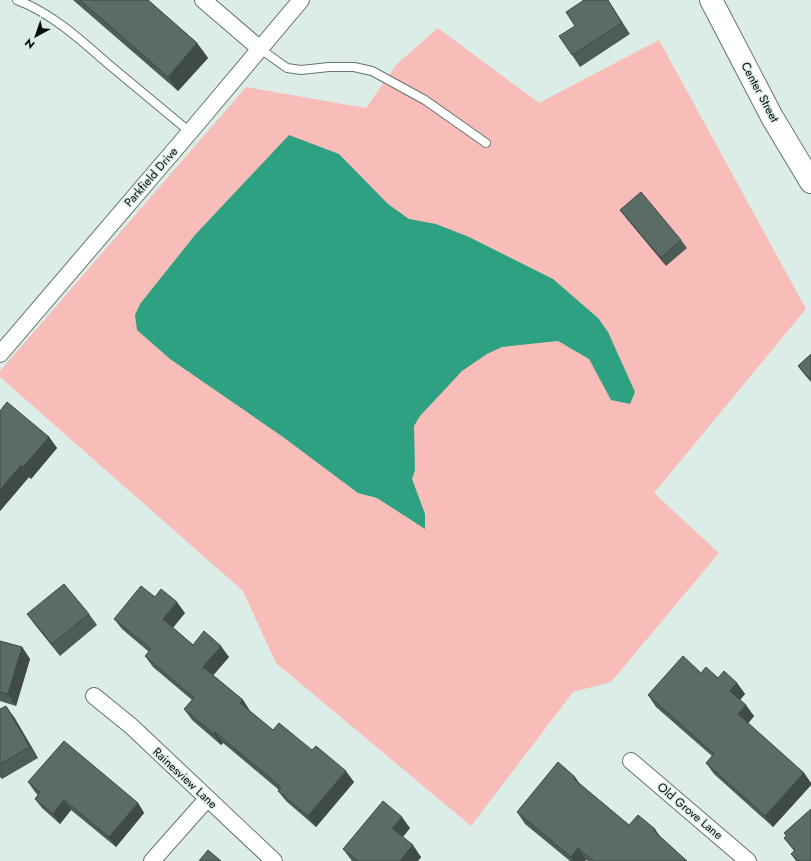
<svg xmlns="http://www.w3.org/2000/svg" width="811" height="861" font-family="Jost,sans-serif">
	<style>
		.green { fill: #f9bdb9 }
		.water { fill: #2fa183 }
		.lines { fill: none; stroke-linecap: round; stroke-linejoin: round }
		.service-casing { stroke: #64746e; stroke-width: 10 }
		.minor-casing { stroke: #64746e; stroke-width: 18 }
		.secondary-casing { stroke: #64746e; stroke-width: 24 }
		.service { stroke: #fff; stroke-width: 8 }
		.minor { stroke: #fff; stroke-width: 16 }
		.secondary { stroke: #fff; stroke-width: 22 }
		.wall { fill: #4e5c57 }
		.shaded-wall { fill: #404b47 }
		.building { fill: #5b6b65; stroke: #404b47 }
		.labels { text-anchor: middle; stroke-width: 3; stroke-linejoin: round; paint-order: stroke }
		.street-label { font-size: 12px; fill: #090f0d; stroke: #dbede6 }
	</style>
	<rect width="100%" height="100%" fill="#dbede6"/>
	<!-- green -->
	<path class="green" d="M438 28 539 103 659 40 806 309 654 493 719 553 611 682 573 692 471 826 276 663 243 591 0 377V371L246 87 366 108 397 64Z"/>
	<!-- water -->
	<path class="water" d="M289 135 339 154 388 204 409 219 436 224 469 237 553 279 598 318 608 332 635 392 630 404 611 400 589 359 558 341 502 347 487 354 462 371 420 416 414 426 415 470 412 479 425 514V529L377 498 358 493 283 437 170 359 137 330 135 315 140 304 195 235Z"/>
	<g class="lines">
		<defs>
			<path id="service" d="M17 0C51 13 80 39 107 63 135 86 162 109 190 132
				M259 48 287 68 301 70 329 67H354L372 71 425 100 486 143"/>
			<path id="minor" d="M203 0 259 48
				M0 354 195 126 301 0
				M94 696 131 726 274 861
				M631 761 748 861
				M152 861 207 799"/>
			<path id="secondary" d="M711 0 772 117 811 182"/>
		</defs>
		<!-- service casing -->
		<use href="#service" class="service-casing"/>
		<!-- minor casing -->
		<use href="#minor" class="minor-casing"/>
		<!-- secondary casing -->
		<use href="#secondary" class="secondary-casing"/>
		<!-- service -->
		<use href="#service" class="service"/>
		<!-- minor -->
		<use href="#minor" class="minor"/>
		<!-- secondary -->
		<use href="#secondary" class="secondary"/>
	</g>
	<!-- wall -->
	<path class="wall" d="M73 0H148L197 43 208 58 178 91Z
		M608 0 630 34 580 67 572 55 575 26Z
		M620 210 681 240 687 248 666 266 626 218Z
		M811 354V382L804 374 798 366Z
		M0 411 49 437 57 448 31 479 29 477 0 511Z
		M185 613 173 628 193 645 229 657 213 675 243 700 250 711 273 730 312 750 354 782 316 827 286 801 278 791 279 790 223 743 221 745 192 720 184 709 192 700 153 667 145 656 149 652 122 629 114 619Z
		M27 614H89L97 625 60 656 35 625Z
		M0 641 22 647 30 659 16 706 0 701Z
		M701 673 737 683 745 694 740 700 754 716 748 723 804 773 811 783V785L773 827 714 774 706 763 712 756 656 707 648 695Z
		M0 709 14 717 38 758 2 779 0 777Z
		M28 782 138 803 144 813 116 847 71 810 60 824 42 808 35 799 38 795 35 792Z
		M581 785 629 825 661 838 687 861H588L586 860 585 861H570L525 824 517 812Z
		M410 828 403 837 421 857 418 861H352L343 849Z
		M784 833 811 861H796L791 854 794 851 784 838 786 836Z"/>
	<!-- shaded-wall -->
	<path class="shaded-wall" d="M197 43 208 58 178 91 168 77Z
		M49 437 57 448 31 479 23 467Z
		M21 465 29 477 0 511V490Z
		M177 602 185 613 170 630 163 619Z
		M221 646 229 657 211 678 203 667Z
		M22 647 30 659 16 706 8 694Z
		M737 683 745 694 738 702 730 691Z
		M243 700 250 711 240 703Z
		M746 705 754 716 746 726 738 714Z
		M6 706 14 717 38 758 30 747Z
		M215 732 223 743 221 745 214 734Z
		M346 771 354 782 316 827 308 816Z
		M804 773 811 783V785L773 827 765 816Z
		M575 777 583 788 574 779Z
		M64 800 71 810 60 824 53 814Z
		M138 803 144 813 116 847 109 837Z
		M402 817 410 828 400 840 392 828Z
		M655 829 663 841 654 831Z
		M413 845 421 857 418 861H400Z
		M578 848 586 860 585 861H573L571 857Z"/>
	<!-- building -->
	<path class="building" d="M80 0H148L197 43 168 77Z
		M584 0H608L622 23 572 55 559 36 575 26 566 12Z
		M641 192 681 240 661 258 620 210Z
		M811 354V380L798 366Z
		M7 402 49 437 23 467 21 465 0 490V411Z
		M64 584 89 614 52 644 27 614Z
		M141 586 155 597 161 589 177 602 163 619 193 645 204 631 221 646 203 667 243 700 240 703 273 730 279 723 312 750 316 746 346 771 308 816 278 791 281 787 215 732 214 734 184 709 194 698 145 656 151 649 114 619Z
		M0 641 22 647 8 694 0 692Z
		M683 656 701 673 706 667 718 678 724 671 737 683 730 691 746 705 738 714 804 773 765 816 706 763 714 754 648 695Z
		M6 706 30 747 0 764V709Z
		M64 741 138 803 109 837 64 800 53 814 35 799 40 792 28 782Z
		M558 762 575 777 574 779 629 825 638 815 655 829 654 831 687 861H593L578 848 571 857 517 812Z
		M383 801 402 817 392 828 413 845 400 861H358L343 849Z
		M811 809V861H798L791 854 795 850 784 838 787 836 784 833Z
		M208 850 221 861H199Z"/>
	<g class="labels">
		<!-- street labels -->
		<g class="street-label">
			<text transform="translate(760 92) rotate(62)" y="4">Center Street</text>
			<text transform="translate(151 177) rotate(-49)" y="4">Parkfield Drive</text>
			<text transform="translate(185 778) rotate(43)" y="4">Rainesview Lane</text>
			<text transform="translate(690 811) rotate(40)" y="4">Old Grove Lane</text>
		</g>
	</g>
	<!-- north arrow -->
	<g transform="translate(36 36) rotate(220)" stroke="#dbede6" stroke-width="3" paint-order="stroke">
	<path d="M0-3L7 15L0 10L-7 15Z" fill="#090f0d"/>
	<text y="-6" font-size="11" font-weight="bold" text-anchor="middle" fill="#090f0d">N</text>
	</g>
</svg>
